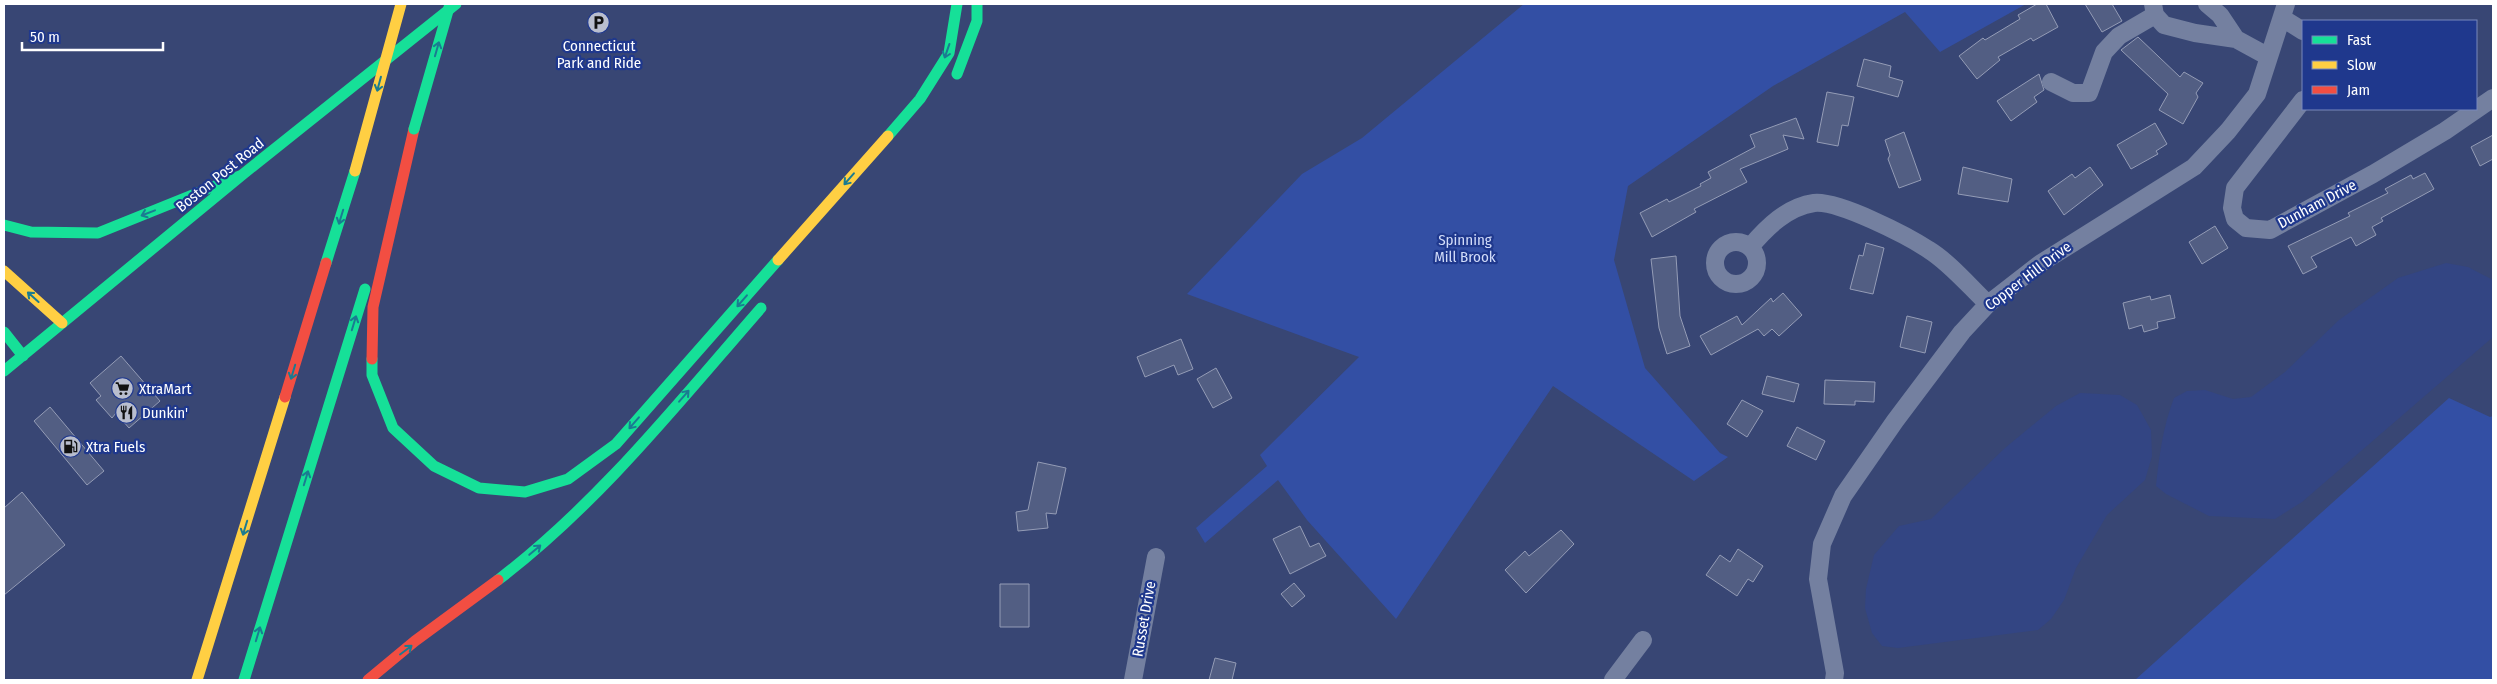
<svg xmlns="http://www.w3.org/2000/svg" width="2497" height="684" font-family="'Fira Sans Condensed',sans-serif">
	<style>
		.green { fill: #334fa4 }
		.water { fill: #334583 }
		.building { fill: #525e83; stroke: #949cb6 }
		.lines { fill: none; stroke-linecap: round; stroke-linejoin: round }
		.street { stroke: #7480a0; stroke-width: 18 }
		.fast { stroke: #16e098; stroke-width: 11 }
		.slow { stroke: #ffcf43; stroke-width: 11 }
		.jam { stroke: #f24e42; stroke-width: 11 }
		.fast-bridge { stroke: #16e098; stroke-width: 11 }
		.slow-bridge { stroke: #ffcf43; stroke-width: 11 }
		.oneway { stroke: #1b7b91 }
		.labels { text-anchor: middle; stroke-width: 4.5; stroke-linejoin: round; paint-order: stroke }
		.poi-label { font-size: 15px; fill: #fff; stroke: #1f388d; text-anchor: start }
		.street-label { font-size: 15px; fill: #fff; stroke: #1f388d }
		.park-label { font-size: 15px; fill: #d2dcf9; stroke: #1f388d }
	</style>
	<rect width="100%" height="100%" fill="#384674"/>
	<!-- green -->
	<path class="green" d="M1524 4H2026L1940 52 1905 12 1773 86 1628 186 1614 260 1645 368 1720 453 1728 457 1694 481 1553 386 1396 619 1307 520 1278 480 1205 543 1196 528 1267 466 1260 455 1359 357 1187 294 1302 174 1362 138Z
		M2449 398 2490 417 2493 416V680H2135Z"/>
	<!-- water -->
	<path class="water" d="M2446 263 2468 267 2493 280V337L2302 502 2275 519 2209 516 2166 494 2156 486C2159 457 2163 426 2174 398L2187 391 2205 390 2233 399 2251 397 2285 372 2339 320 2398 278Z
		M2080 393 2120 395 2137 405 2151 430 2152 456 2145 480 2107 515 2076 568 2064 600 2051 619 2038 630 1898 648 1882 646 1872 633 1865 608 1866 589 1874 555 1899 526 1931 519 2005 448 2056 406Z"/>
	<!-- building -->
	<path class="building" d="M2037 4H2046L2058 27 2033 41 2031 38 1998 57 2000 60 1977 79 1959 56 1983 38 1985 40 2020 19 2018 15Z
		M2085 4H2112L2122 21 2102 32Z
		M2138 37 2180 77 2184 72 2203 83 2196 93 2198 97 2183 124 2159 110 2168 94 2121 50Z
		M1864 59 1891 66 1889 77 1903 81 1898 97 1857 86Z
		M2039 74 2044 90 2034 97 2037 102 2011 121 1997 101Z
		M1827 92 1854 97 1848 126 1842 125 1838 146 1817 142Z
		M1796 118 1804 139 1783 135 1788 149 1740 169 1747 182 1694 209 1696 212 1652 237 1640 213 1667 199 1669 202 1701 186 1700 184 1711 178 1708 172 1755 147 1750 135Z
		M2155 123 2167 144 2156 151 2158 154 2131 169 2117 145Z
		M1904 132 1921 180 1899 188 1888 159 1890 155 1885 140Z
		M2493 135V159L2480 166 2471 147Z
		M1963 167 2012 179 2008 202 1958 194Z
		M2090 167 2103 185 2064 215 2048 191 2072 174 2075 178Z
		M2425 173 2434 189 2381 218 2383 221 2372 227 2376 235 2356 246 2351 237 2311 257 2317 267 2303 274 2288 246 2350 216 2348 213 2388 193 2385 189 2411 175 2413 179Z
		M2215 226 2228 248 2202 264 2189 242Z
		M1866 243 1884 248 1873 294 1850 289 1859 255 1863 256Z
		M1676 256 1680 316 1690 346 1667 354 1659 328 1651 259Z
		M1783 293 1802 315 1779 336 1772 329 1764 336 1758 329 1711 355 1700 336 1737 316 1742 325 1771 298 1773 302Z
		M2170 295 2175 318 2157 322 2158 328 2144 332 2142 325 2129 329 2123 303 2150 296 2151 300Z
		M1907 316 1932 322 1925 353 1900 347Z
		M1181 339 1193 369 1178 375 1174 365 1145 377 1137 357Z
		M121 356 160 401 129 428 116 413 112 418 96 400 101 396 90 383Z
		M1216 368 1232 398 1213 408 1197 379Z
		M1767 376 1799 384 1794 402 1762 394Z
		M1825 380 1875 382 1874 402 1855 401V405L1824 404Z
		M1742 400 1763 411 1747 437 1727 424Z
		M50 407 104 471 87 485 34 421Z
		M1797 427 1825 441 1816 460 1787 446Z
		M1038 462 1066 468 1056 514 1046 513 1048 528 1018 531 1016 512 1028 510Z
		M22 492 65 545 4 595V508Z
		M1300 526 1310 547 1319 543 1326 556 1290 574 1273 539Z
		M1561 530 1574 544 1526 593 1505 570 1525 551 1529 556Z
		M1738 549 1763 566 1753 582 1748 579 1737 596 1706 575 1720 555 1730 562Z
		M1294 583 1305 596 1292 607 1281 594Z
		M1000 584H1029V627H1000Z
		M1215 658 1236 663 1232 680H1209Z"/>
	<g class="lines">
		<!-- street -->
		<path class="street" d="M2153 4 2155 15 2164 25 2195 33 2236 39 2269 57
			M2207 4 2220 15 2236 39
			M2282 18 2303 31
			M2051 82 2073 93H2089L2104 52 2119 36 2155 15
			M2303 100 2235 188 2232 208 2235 219 2246 228 2270 230 2373 174 2445 131 2493 98
			M1715 263a21 21 0 1 1 42 0a21 21 0 1 1-42 0Z
			M1750 247C1767 227 1787 207 1814 203 1838 200 1908 236 1929 250 1950 263 1970 287 1988 304
			M1133 680 1156 557
			M1613 680 1643 640
			M1834 680 1835 673 1818 579 1822 544 1843 496 1895 421 1962 332 1988 304 2041 263 2194 167 2228 131 2257 94 2286 4"/>
		<!-- fast -->
		<path class="fast" d="M957 74 977 21V4
			M888 136 920 99 949 53 957 4
			M4 225 31 232 98 233 242 175
			M326 263 355 171
			M4 332 23 356
			M372 359V375L393 428 434 466 479 488 525 492 568 479 616 444 778 260
			M4 371 242 175 456 4
			M498 580C599 503 678 403 761 308
			M244 680 365 289"/>
		<!-- slow -->
		<path class="slow" d="M778 260 888 136
			M4 271 62 323
			M197 680 285 397"/>
		<!-- jam -->
		<path class="jam" d="M372 359 373 307 414 129
			M285 397 326 263
			M368 680 415 641 498 580"/>
		<!-- fast-bridge -->
		<path class="fast-bridge" d="M414 129 450 4"/>
		<!-- slow-bridge -->
		<path class="slow-bridge" d="M355 171 401 4"/>
	</g>
	<!-- one-way arrows -->
	<defs><path id="oneway-shaft" d="M-6 0H5M1.5-3L5.5 0L1.5 3" fill="none" stroke-width="1.6" stroke-linecap="round" stroke-linejoin="round" transform="scale(1.25)"/></defs>
	<g class="oneway">
		<use href="#oneway-shaft" transform="translate(437 49) rotate(-74)"/>
		<use href="#oneway-shaft" transform="translate(947 51) rotate(109)"/>
		<use href="#oneway-shaft" transform="translate(379 84) rotate(105)"/>
		<use href="#oneway-shaft" transform="translate(849 179) rotate(131)"/>
		<use href="#oneway-shaft" transform="translate(148 213) rotate(159)"/>
		<use href="#oneway-shaft" transform="translate(341 217) rotate(107)"/>
		<use href="#oneway-shaft" transform="translate(33 297) rotate(-138)"/>
		<use href="#oneway-shaft" transform="translate(742 301) rotate(131)"/>
		<use href="#oneway-shaft" transform="translate(354 323) rotate(-73)"/>
		<use href="#oneway-shaft" transform="translate(293 372) rotate(107)"/>
		<use href="#oneway-shaft" transform="translate(684 396) rotate(-49)"/>
		<use href="#oneway-shaft" transform="translate(634 423) rotate(131)"/>
		<use href="#oneway-shaft" transform="translate(306 478) rotate(-73)"/>
		<use href="#oneway-shaft" transform="translate(245 528) rotate(107)"/>
		<use href="#oneway-shaft" transform="translate(535 550) rotate(-40)"/>
		<use href="#oneway-shaft" transform="translate(258 634) rotate(-73)"/>
		<use href="#oneway-shaft" transform="translate(406 650) rotate(-37)"/>
	</g>
	<!-- icons -->
	<defs>
		<symbol id="parking-disc" viewBox="-11 -11 22 22"><circle r="9.5" fill="#b9bece" stroke="#1f388d"/><path d="M-3.5-5.5H1a3.5 3.5 0 0 1 0 7H-1V5.5H-3.5ZM-1-3.4V-.6H.8a1.4 1.4 0 0 0 0-2.8Z" fill="#111"/></symbol>
		<symbol id="supermarket-disc" viewBox="-11 -11 22 22"><circle r="9.5" fill="#b9bece" stroke="#1f388d"/><path d="M-6-5.5h2.5l.6 2H6L4.5 2H-2.5L-4.4-4H-6ZM-1.5 3.2a1.3 1.3 0 1 0 .1 0ZM3 3.2a1.3 1.3 0 1 0 .1 0Z" fill="#111"/></symbol>
		<symbol id="restaurant-disc" viewBox="-11 -11 22 22"><circle r="9.5" fill="#b9bece" stroke="#1f388d"/><path d="M-5-6h1v4h1v-4h1v4h1v-4h1v5L-1.5 .5V6h-2V.5L-5-1ZM5-6V6H3V1.5H1.5Q1.5-4 5-6Z" fill="#111"/></symbol>
		<symbol id="fuel-disc" viewBox="-11 -11 22 22"><circle r="9.5" fill="#b9bece" stroke="#1f388d"/><path d="M-5.5-6h7V0h2V4h1.3V-2.5L3-4.5l.8-.8L6-3V5H2.5V1h-1V6h-7ZM-4.2-4.7v3.2H.2V-4.7Z" fill="#111"/></symbol>
	</defs>
	<g fill-rule="evenodd">
		<use href="#parking-disc" x="586" y="10" width="25" height="25"/>
		<use href="#supermarket-disc" x="110" y="376" width="25" height="25"/>
		<use href="#restaurant-disc" x="114" y="400" width="25" height="25"/>
		<use href="#fuel-disc" x="58" y="434" width="25" height="25"/>
	</g>
	<g class="labels">
		<!-- poi labels -->
		<g class="poi-label">
			<text x="599" y="51" text-anchor="middle">Connecticut<tspan x="599" dy="17">Park and Ride</tspan></text>
			<text x="139" y="394">XtraMart</text>
			<text x="142" y="418">Dunkin'</text>
			<text x="86" y="452">Xtra Fuels</text>
		</g>
		<!-- street labels -->
		<g class="street-label">
			<text transform="translate(220 175) rotate(-39)" y="5">Boston Post Road</text>
			<text transform="translate(2317 204) rotate(-28)" y="5">Dunham Drive</text>
			<text transform="translate(2028 276) rotate(-37)" y="5">Copper Hill Drive</text>
			<text transform="translate(1144 619) rotate(-80)" y="5">Russet Drive</text>
		</g>
		<!-- park labels -->
		<g class="park-label">
			<text x="1465" y="245">Spinning<tspan x="1465" dy="17">Mill Brook</tspan></text>
		</g>
	</g>
	<!-- border -->
	<rect width="2497" height="684" fill="none" stroke="#ffffff" stroke-width="10"/>
	<!-- legend -->
	<rect x="2302" y="20" width="175" height="90" fill="#1f388d" stroke="#7988bb"/>
	<rect x="2312" y="36" width="25" height="8" fill="#16e098" stroke="#7988bb"/>
	<text x="2347" y="45" font-size="15" fill="#ffffff">Fast</text>
	<rect x="2312" y="61" width="25" height="8" fill="#ffcf43" stroke="#7988bb"/>
	<text x="2347" y="70" font-size="15" fill="#ffffff">Slow</text>
	<rect x="2312" y="86" width="25" height="8" fill="#f24e42" stroke="#7988bb"/>
	<text x="2347" y="95" font-size="15" fill="#ffffff">Jam</text>
	<!-- scale -->
	<path d="M22 42v8h141v-8" fill="none" stroke="#ffffff" stroke-width="2.5"/>
	<text x="30" y="42" font-size="15" fill="#ffffff" stroke="#1f388d" stroke-width="4" paint-order="stroke">50 m</text>
</svg>
